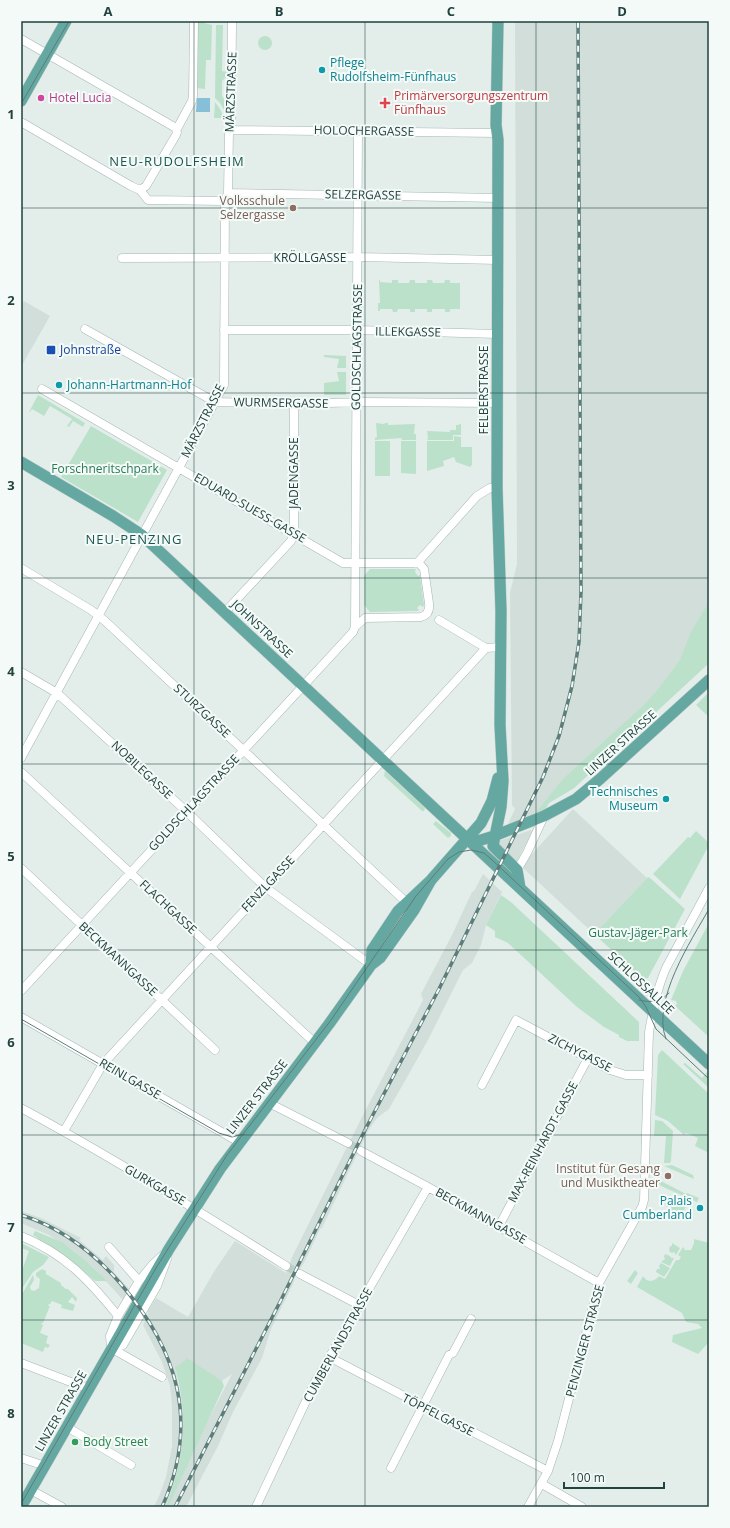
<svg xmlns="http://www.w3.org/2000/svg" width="730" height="1528" font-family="'Open Sans',sans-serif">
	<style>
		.built { fill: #d1deda }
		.green { fill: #bbe1cb }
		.water { fill: #87bed8 }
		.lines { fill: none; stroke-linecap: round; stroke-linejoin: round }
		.minor-tunnel { stroke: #bcccc8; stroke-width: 8; stroke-dasharray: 8 4; stroke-linecap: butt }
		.minor-casing { stroke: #a5b7b4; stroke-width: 9 }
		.major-casing { stroke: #c1cac9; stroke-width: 12 }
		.minor { stroke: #fff; stroke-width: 8 }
		.major { stroke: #64a8a1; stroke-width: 11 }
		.tram { stroke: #5c7d79; stroke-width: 1 }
		.rail-casing { stroke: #5c7d79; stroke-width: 3.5 }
		.rail { stroke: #f4faf8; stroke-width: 2; stroke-dasharray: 6; stroke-linecap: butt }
		.grid { fill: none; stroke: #21423e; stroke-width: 1; stroke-opacity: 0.55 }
		.culture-dot { fill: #0f9aa8; stroke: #f4faf8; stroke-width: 1.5 }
		.hotel-dot { fill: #d1479c; stroke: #f4faf8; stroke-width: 1.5 }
		.health-dot { fill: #e0444e; stroke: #f4faf8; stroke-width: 1.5 }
		.education-dot { fill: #8d6e63; stroke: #f4faf8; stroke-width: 1.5 }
		.transit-dot { fill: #1a4fb4; stroke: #f4faf8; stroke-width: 1.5 }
		.leisure-dot { fill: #2e9e5b; stroke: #f4faf8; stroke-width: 1.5 }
		.labels { text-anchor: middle; stroke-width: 4; stroke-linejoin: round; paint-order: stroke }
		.culture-label { font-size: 12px; fill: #0d838f; stroke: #f4faf8; text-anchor: start }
		.street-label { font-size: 12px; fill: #21423e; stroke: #f4faf8 }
		.health-label { font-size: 12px; fill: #be3a42; stroke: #f4faf8; text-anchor: start }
		.hotel-label { font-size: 12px; fill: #b23c85; stroke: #f4faf8; text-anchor: start }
		.education-label { font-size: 12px; fill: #785e54; stroke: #f4faf8; text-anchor: end }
		.transit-label { font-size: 12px; fill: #164399; stroke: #f4faf8; text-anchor: start }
		.park-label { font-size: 12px; fill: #277c56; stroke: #f4faf8 }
		.leisure-label { font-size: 12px; fill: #27864d; stroke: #f4faf8; text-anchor: start }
		.neighbourhood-label { font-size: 13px; letter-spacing: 1px; fill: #1b5651; stroke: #f4faf8 }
		.neatline { fill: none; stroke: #21423e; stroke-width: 1.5 }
		.grid-label { font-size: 13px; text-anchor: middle; font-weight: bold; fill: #21423e }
	</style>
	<rect width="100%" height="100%" fill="#e3eeeb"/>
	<!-- built -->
	<path class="built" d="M515 21H709V663L574 788 549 803 543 812 508 824 515 809 512 805 510 593 517 564Z
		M24 301 50 316 21 367V303Z
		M573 809 647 878 594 934 521 866Z
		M531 830 532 832 516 863 496 845 499 841Z
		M483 874 502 892 486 925 481 945 472 963 463 970 428 1040 389 1109 377 1118 368 1131 322 1228 320 1229 305 1261 295 1277 293 1284 271 1329 262 1358 233 1412 218 1446 186 1507H168L202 1432 232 1374 220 1382 175 1367 183 1407 184 1429 183 1447 175 1483 166 1507H154L160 1494 166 1477 172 1446V1406L170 1386 162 1362 143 1325 148 1314V1311L156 1298 188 1317 215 1270 235 1241 286 1273 293 1255 362 1117 423 1000 421 994 452 935 472 892 474 891Z
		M21 1211 41 1218 81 1238 79 1240 103 1260 106 1256 114 1265V1272L129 1289 124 1299 123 1300 93 1267 73 1250 49 1235 21 1223Z"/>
	<!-- green -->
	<path class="green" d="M196 21H204V23L212 25 211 60H206L205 89 196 88Z
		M216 25H223L222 71 229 72V74L222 81V96L229 106 227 115 220 103 215 98Z
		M258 43a7 7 0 1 1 14 0a7 7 0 1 1-14 0Z
		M215 102 220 109 224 118H214Z
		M379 280H380V282L392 283V280H398V283H409L410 280H415V283H427V280H432L433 283H444L445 280H450V283H460V309H450V312H445V309H432V312H427V309H415V312H410V309H398L397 312H393L392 309H380V311H378V303H380Z
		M324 355 346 356V368H337L339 359 324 357Z
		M337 372H346V395H324V383L339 381Z
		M38 395 85 423 83 427 73 421 69 427 67 426 72 419 50 406 44 416 32 409 30 412H29Z
		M376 423 384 424 385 423H388V425L415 424 414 434H416V440H402L401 438 375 440V438L377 437Z
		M459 424H461V435H453V440H427L428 438 427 431 450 432V430H456V425H459Z
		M91 426 167 470 138 522 61 477Z
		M454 436 461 437V447H472V465L470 467 456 462 454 457 443 461 444 466 427 471V441H454Z
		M375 441H390V476H375Z
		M401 441H416V474L401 473Z
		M370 569H416L415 572 418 576 420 575V576L424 605 423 607 420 605 417 608 419 610 418 611 370 612 364 605V576Z
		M709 602V663L574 788 549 803 545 810 534 815 563 779 646 703 663 683 680 660 691 632Z
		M709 692V717L696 705Z
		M385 771 425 808 424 811H422L384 776Z
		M436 821 451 833V836L448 838 433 824Z
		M696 831 709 843V845L680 899 653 874 688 837 690 838Z
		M648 877 650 878 685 909 648 978 645 979 642 978 594 934Z
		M501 895 512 903 639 1022V1041H627L619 1037V1035L604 1027 577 1007 508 943 495 937V931L486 925Z
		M709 923V1037L675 1006 677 1004 676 1001 671 1000 683 971Z
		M662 1050 709 1094V1153L695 1146 698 1138 686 1133 684 1135 668 1121 655 1115 658 1055Z
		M685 1063 702 1078 707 1072 709 1075V1088L683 1064Z
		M655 1120 662 1121 673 1131 671 1161 670 1163H664L666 1136H654Z
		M672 1165 693 1175 694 1179 664 1166Z
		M659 1180 686 1194 687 1193 699 1198 697 1202 661 1186 658 1182Z
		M665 1198C674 1197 681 1198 686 1206L683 1212C673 1215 668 1210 664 1202Z
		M35 1231 62 1242 84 1259 107 1281H95L68 1258 33 1235Z
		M694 1239 709 1243V1342L698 1354 672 1342 673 1335 702 1328 698 1324 686 1322 682 1313 637 1287 643 1276C647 1283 655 1282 659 1276L665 1279 676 1260H679L681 1257 678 1255 683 1247 685 1250H691L694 1243Z
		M21 1243 49 1257 43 1265 33 1272 21 1290V1273L29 1251 21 1248Z
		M672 1243 680 1248 676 1255 674 1252 672 1253 669 1251 670 1246H672Z
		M665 1254 670 1256 671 1258H674L670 1266 661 1262 665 1259 664 1257Z
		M661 1263 670 1268 664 1277 656 1272 657 1269H660L659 1266Z
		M42 1269 46 1271V1274L61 1283V1285L66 1289H68L77 1298 76 1302 72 1297 68 1302 75 1305 73 1311 61 1308 62 1305 52 1301 50 1304H49L48 1306H50L43 1323H42L41 1324 43 1325 40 1333 48 1336 46 1343 50 1345 48 1348 45 1347 43 1352 21 1343V1305L23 1300 21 1299V1296L33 1275 34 1280 30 1287 31 1290 34 1291 39 1288 40 1279 36 1276V1273Z
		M635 1270 638 1273 631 1284 627 1281Z
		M187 1358 222 1381 224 1386 171 1501 168 1507H166C185 1457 189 1419 175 1367L181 1364Z"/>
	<!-- water -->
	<path class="water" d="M197 98H210V112H196Z"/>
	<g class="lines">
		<!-- minor-tunnel -->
		<path class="minor-tunnel" d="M348 1143 361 1151
			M286 1266 300 1274"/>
		<defs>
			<path id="minor" d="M21 39 176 128 177 132 176 135 146 186 140 190
				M21 122 131 186 140 190 148 200 225 201
				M176 128 178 127 192 101 193 96 194 21
				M231 130 497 133
				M228 193 498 198
				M122 258 358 257 498 260
				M85 329 215 402 294 404 362 402 497 403
				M224 330H357L497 334
				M42 389 343 563H414L418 562
				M418 562 477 496 490 488H497
				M21 568 91 610 105 621 406 902
				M225 612 291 541 294 533V404
				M439 620 486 648 501 647
				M355 627 358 131
				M21 672 57 693 186 811 265 887 371 965
				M21 758 224 385 225 201 228 193 229 132 231 130 232 21
				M21 772 315 1043
				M21 868 215 1050
				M517 870 527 853 544 816
				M21 991 353 632 355 627 365 618 421 617C428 615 430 610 429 603L424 569 418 562
				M21 1017 239 1142
				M482 1085 516 1020 610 1070 626 1075H648
				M269 1103 348 1143
				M21 1108C112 1157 199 1211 286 1266
				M64 1131 103 1064 486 648
				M361 1151 428 1187 599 1283
				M499 1226 588 1058
				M21 1236C65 1254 89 1280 118 1316
				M109 1247 139 1281
				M300 1274 359 1305
				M111 1348 110 1336 118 1316 139 1281 153 1264 163 1255
				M111 1348 123 1345 157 1286 167 1259
				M111 1348 162 1377
				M329 1357 548 1471
				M21 1363 89 1389
				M67 1427 131 1465
				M21 1458 45 1466
				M391 1468 449 1355 453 1353 471 1319
				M542 1484 582 1507
				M31 1490 62 1507
				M256 1507 315 1382 428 1187
				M528 1507 548 1471 558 1441 599 1283 642 1207 644 1200 649 1032C653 1010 657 989 666 968L709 888"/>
			<path id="major" d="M498 21 496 125 498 140 497 488 501 611 500 725 503 781 501 807 493 846 517 870 520 888
				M21 101 66 21
				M21 462 113 516 142 535 391 768 709 1064
				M468 839 478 841 494 836 544 816 576 799 600 779 709 680
				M371 965 372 950 398 911 431 880 481 823 492 801 498 778
				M21 1507 169 1249 220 1169 329 1024 371 965 380 958 414 910 431 880"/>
		</defs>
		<!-- minor casing -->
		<use href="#minor" class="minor-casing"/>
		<!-- major casing -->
		<use href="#major" class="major-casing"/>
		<!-- minor -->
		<use href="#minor" class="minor"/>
		<!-- major -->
		<use href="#major" class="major"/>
		<!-- tram -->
		<path class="tram" d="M21 104 69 21
			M639 1000C651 1003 660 1002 669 993
			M21 1019 219 1133 232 1137 244 1134
			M666 1039C651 1001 691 941 709 909
			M21 1504 156 1268 227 1155 331 1020 416 896 448 859 459 852 471 850 484 853 491 859 639 997 646 1007 656 1029 709 1079"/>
		<defs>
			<path id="rail" d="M21 1215C60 1227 93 1252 120 1283 178 1350 200 1423 162 1507
				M175 1507 280 1302 366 1128 439 989 543 777 559 736 572 686 579 642 581 592 578 21"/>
		</defs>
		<!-- rail casing -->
		<use href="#rail" class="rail-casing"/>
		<!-- rail -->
		<use href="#rail" class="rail"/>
	</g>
	<!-- grid -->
	<path class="grid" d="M194 21V1507M365 21V1507M536 21V1507M21 208H709M21 393H709M21 578H709M21 764H709M21 950H709M21 1135H709M21 1320H709"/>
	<!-- markers -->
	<g class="culture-dot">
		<circle cx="322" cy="70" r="4"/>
		<circle cx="59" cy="385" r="4"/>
		<circle cx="666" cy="799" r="4"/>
		<circle cx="700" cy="1208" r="4"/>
	</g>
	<circle class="hotel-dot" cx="41" cy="98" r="4"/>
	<path class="health-dot" d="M383 97h4v4h4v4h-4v4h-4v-4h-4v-4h4z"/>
	<g class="education-dot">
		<circle cx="293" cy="208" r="4"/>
		<circle cx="668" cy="1176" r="4"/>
	</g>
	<rect class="transit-dot" x="46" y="345" width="10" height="10" rx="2"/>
	<circle class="leisure-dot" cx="75" cy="1442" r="4"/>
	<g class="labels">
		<!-- culture labels -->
		<g class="culture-label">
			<text x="330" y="67">Pflege<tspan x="330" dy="14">Rudolfsheim-Fünfhaus</tspan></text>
			<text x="67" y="389">Johann-Hartmann-Hof</text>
			<text x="658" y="796" text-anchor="end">Technisches<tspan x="658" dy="14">Museum</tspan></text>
			<text x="692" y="1205" text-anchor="end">Palais<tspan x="692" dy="14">Cumberland</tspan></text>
		</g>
		<!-- street labels -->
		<g class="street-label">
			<text transform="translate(231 92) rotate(-88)" y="4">MÄRZSTRASSE</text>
			<text transform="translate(364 131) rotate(1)" y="4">HOLOCHERGASSE</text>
			<text transform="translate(363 195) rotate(1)" y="4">SELZERGASSE</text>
			<text x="310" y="262">KRÖLLGASSE</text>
			<text transform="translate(408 332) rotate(1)" y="4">ILLEKGASSE</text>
			<text transform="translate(357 347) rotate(-89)" y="4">GOLDSCHLAGSTRASSE</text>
			<text transform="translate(484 390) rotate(-90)" y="4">FELBERSTRASSE</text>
			<text transform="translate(281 403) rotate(1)" y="4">WURMSERGASSE</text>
			<text transform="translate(203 421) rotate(-63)" y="4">MÄRZSTRASSE</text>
			<text transform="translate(294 473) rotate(-90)" y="4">JADENGASSE</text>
			<text transform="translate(250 508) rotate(30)" y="4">EDUARD-SUESS-GASSE</text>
			<text transform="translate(262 629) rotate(43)" y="4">JOHNSTRASSE</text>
			<text transform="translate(202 711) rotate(43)" y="4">STURZGASSE</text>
			<text transform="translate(621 743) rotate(-42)" y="4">LINZER STRASSE</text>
			<text transform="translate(142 770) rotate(43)" y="4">NOBILEGASSE</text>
			<text transform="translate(194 803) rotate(-47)" y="4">GOLDSCHLAGSTRASSE</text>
			<text transform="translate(268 884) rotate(-47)" y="4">FENZLGASSE</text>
			<text transform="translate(168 907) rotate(43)" y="4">FLACHGASSE</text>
			<text transform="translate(118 959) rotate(43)" y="4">BECKMANNGASSE</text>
			<text transform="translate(641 983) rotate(43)" y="4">SCHLOSSALLEE</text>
			<text transform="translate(580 1053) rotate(27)" y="4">ZICHYGASSE</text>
			<text transform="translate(130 1079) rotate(30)" y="4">REINLGASSE</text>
			<text transform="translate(257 1097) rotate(-52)" y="4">LINZER STRASSE</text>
			<text transform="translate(543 1142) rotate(-62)" y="4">MAX-REINHARDT-GASSE</text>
			<text transform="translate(155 1185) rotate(30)" y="4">GURKGASSE</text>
			<text transform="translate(481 1216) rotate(29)" y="4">BECKMANNGASSE</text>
			<text transform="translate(585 1341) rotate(-75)" y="4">PENZINGER STRASSE</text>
			<text transform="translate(338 1345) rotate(-61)" y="4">CUMBERLANDSTRASSE</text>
			<text transform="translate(61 1411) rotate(-60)" y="4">LINZER STRASSE</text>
			<text transform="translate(438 1415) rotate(27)" y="4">TÖPFELGASSE</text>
		</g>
		<!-- health labels -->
		<g class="health-label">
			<text x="394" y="100">Primärversorgungszentrum<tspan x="394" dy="14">Fünfhaus</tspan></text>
		</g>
		<!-- hotel labels -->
		<g class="hotel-label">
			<text x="49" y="102">Hotel Lucia</text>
		</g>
		<!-- education labels -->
		<g class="education-label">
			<text x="285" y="205">Volksschule<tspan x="285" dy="14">Selzergasse</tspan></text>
			<text x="660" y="1173">Institut für Gesang<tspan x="660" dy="14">und Musiktheater</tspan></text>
		</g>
		<!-- transit labels -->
		<g class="transit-label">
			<text x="60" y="354">Johnstraße</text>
		</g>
		<!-- park labels -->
		<g class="park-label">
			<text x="105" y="473">Forschneritschpark</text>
			<text x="638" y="937">Gustav-Jäger-Park</text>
		</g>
		<!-- leisure labels -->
		<g class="leisure-label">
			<text x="83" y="1446">Body Street</text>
		</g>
		<!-- neighbourhood labels -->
		<g class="neighbourhood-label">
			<text x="177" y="166">NEU-RUDOLFSHEIM</text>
			<text x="134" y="544">NEU-PENZING</text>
		</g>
	</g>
	<!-- border -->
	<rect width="730" height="1528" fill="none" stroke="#f4faf8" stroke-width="44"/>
	<!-- scale -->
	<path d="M564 1482v6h100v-6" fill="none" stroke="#21423e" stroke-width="2"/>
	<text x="570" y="1482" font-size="12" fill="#21423e" stroke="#f4faf8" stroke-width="3" paint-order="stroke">100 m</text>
	<rect x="22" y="22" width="686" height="1484" class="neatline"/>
	<g class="grid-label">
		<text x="108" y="16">A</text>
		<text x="279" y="16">B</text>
		<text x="451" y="16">C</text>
		<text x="622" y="16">D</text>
		<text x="11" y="119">1</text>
		<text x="11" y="305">2</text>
		<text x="11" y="490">3</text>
		<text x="11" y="676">4</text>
		<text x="11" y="861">5</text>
		<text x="11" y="1047">6</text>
		<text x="11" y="1232">7</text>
		<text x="11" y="1418">8</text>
	</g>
</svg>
